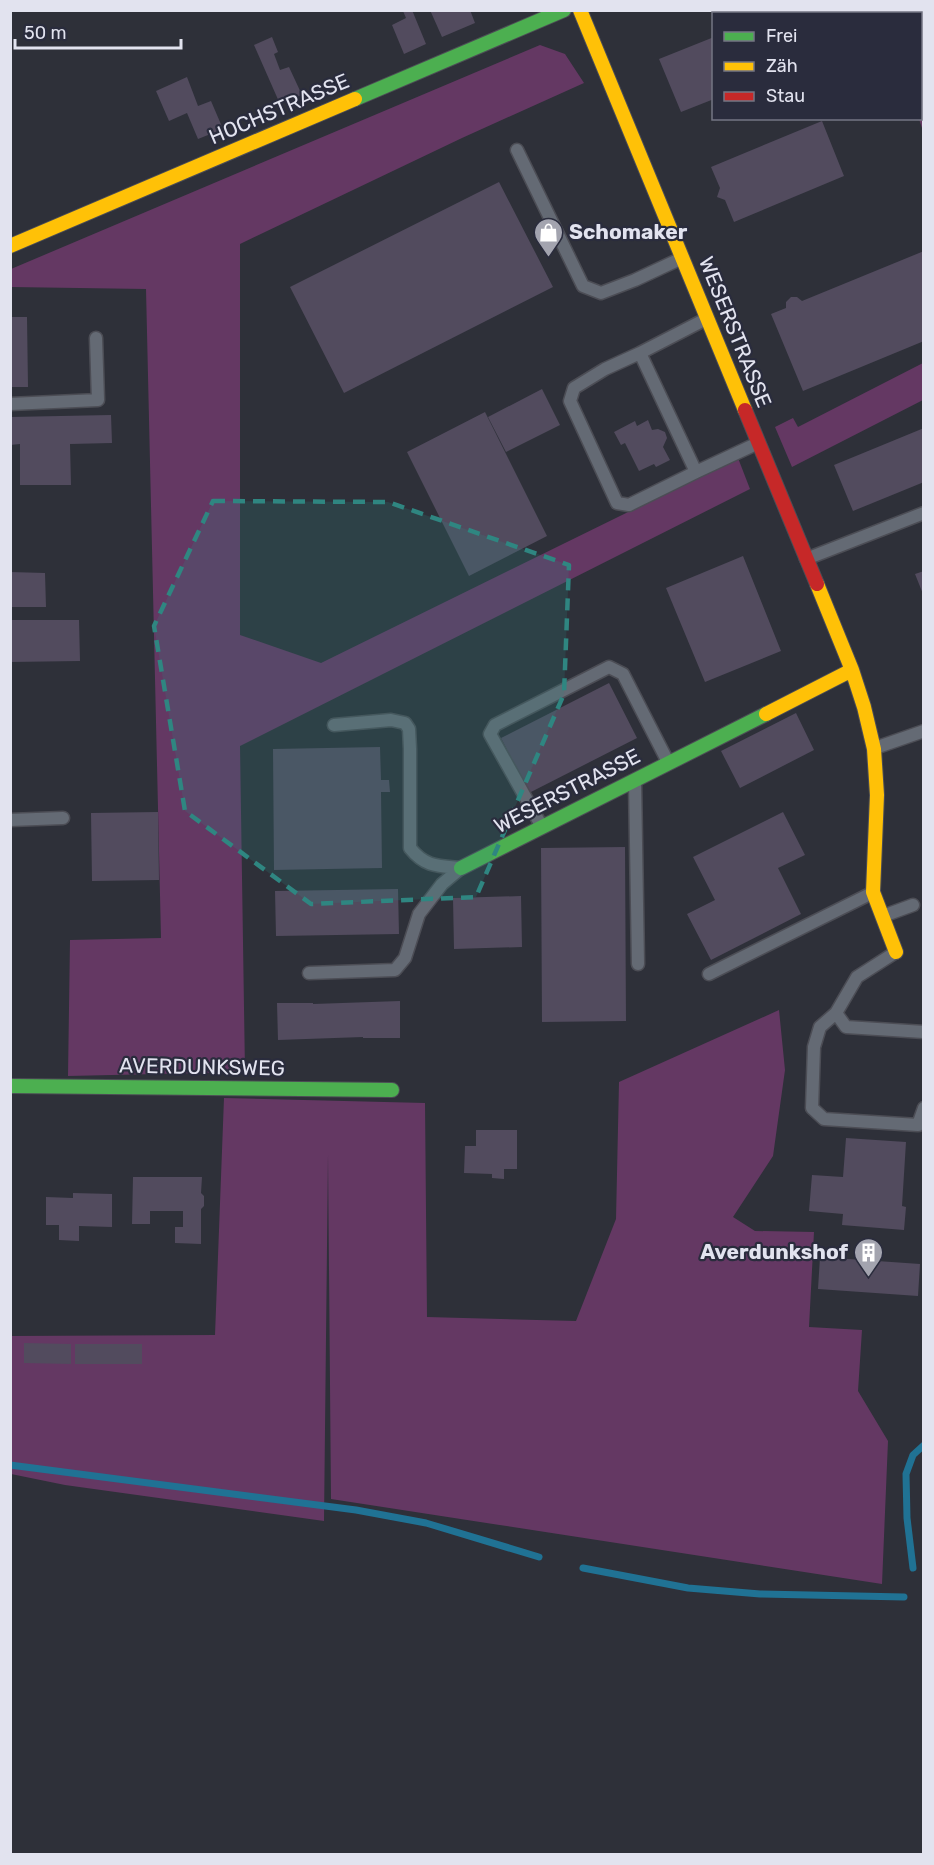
<svg xmlns="http://www.w3.org/2000/svg" width="934" height="1865" font-family="Rubik,sans-serif">
	<style>
		.green { fill: #643863 }
		.lines { fill: none; stroke-linecap: round; stroke-linejoin: round }
		.stream { stroke: #207294; stroke-width: 7 }
		.building { fill: #524b5e }
		.lane-casing { stroke: #4c4d55; stroke-width: 15 }
		.fast-casing { stroke: #4c4d55; stroke-width: 16 }
		.slow-casing { stroke: #4c4d55; stroke-width: 16 }
		.jam-casing { stroke: #4c4d55; stroke-width: 16 }
		.lane { stroke: #646a74; stroke-width: 12 }
		.fast { stroke: #4caf50; stroke-width: 14 }
		.slow { stroke: #ffc107; stroke-width: 14 }
		.jam { stroke: #c62828; stroke-width: 14 }
		.marked { fill: #2f8681; fill-opacity: 0.2; stroke: #2f8681; stroke-width: 4.5; stroke-dasharray: 12 8; stroke-linejoin: round }
		.labels { text-anchor: middle; stroke-width: 4.5; stroke-linejoin: round; paint-order: stroke }
		.street-label { font-size: 21px; fill: #e2e3ef; stroke: #2a2c3d }
		.poi-label { font-size: 21px; font-weight: bold; fill: #e2e3ef; stroke: #2a2c3d; text-anchor: start }
	</style>
	<rect width="100%" height="100%" fill="#2e3039"/>
	<!-- green -->
	<path class="green" d="M906 11H923V131L919 119 920 118 921 65H923L921 56 920 14 907 13Z
		M540 45 565 54 584 83 462 138 240 244V635L321 663 738 458 750 489 240 746 245 1072 68 1076 70 940 161 938 146 289 11 287V269Z
		M923 363V400L792 467 775 427 793 418 798 427Z
		M779 1010 785 1070 773 1156 733 1217 755 1231 814 1232 809 1327 862 1330 858 1391 888 1441 882 1584 331 1499 328 1155 324 1521 65 1485 11 1474V1336L215 1335 224 1098 425 1103 427 1317 576 1321 616 1219 619 1082Z"/>
	<g class="lines">
		<!-- stream -->
		<path class="stream" d="M10 1465 356 1510 426 1523 539 1557
			M583 1568 688 1588 760 1594 904 1597
			M913 1568 907 1518 906 1474 913 1455 924 1445"/>
	</g>
	<!-- building -->
	<path class="building" d="M412 10 426 44 404 54 392 25 406 18 403 11Z
		M430 10H470L475 23 442 37Z
		M272 37 278 52 274 54 280 70 289 67 302 95 280 104 254 45Z
		M714 37V99L681 112 659 59Z
		M187 77 198 106 211 101 223 129 198 139 187 113 169 121 156 91Z
		M822 121 844 176 734 222 725 200 717 197 720 188 711 167Z
		M499 182 553 287 344 393 290 287Z
		M924 251V341L803 391 771 314 786 308V302L791 297H797L802 301Z
		M10 317H27L28 387H10Z
		M542 389 560 425 506 452 488 417Z
		M485 412 547 536 469 576 407 452Z
		M111 415 112 443 70 444 71 485H20V444L10 445V417Z
		M648 420 652 430 658 429 665 432 667 438 663 447 670 460 656 467 654 464 639 471 625 443 621 445 614 432 635 421 637 426Z
		M924 428V482L853 511 834 465Z
		M743 556 781 651 705 682 666 588Z
		M924 571V594H923L915 574Z
		M10 572 45 573 46 607H10Z
		M10 620H79L80 661 10 662Z
		M609 683 637 738 529 793 501 738Z
		M796 713 814 750 740 788 721 751Z
		M380 747 381 780H389L390 792H381L382 868 274 870 273 749Z
		M158 812 159 880 92 881 91 813Z
		M783 812 805 855 778 868 801 914 711 960 687 914 715 900 693 857Z
		M625 847 626 1021 542 1022 541 848Z
		M398 889 399 934 276 936 275 891Z
		M521 896 522 947 454 949 453 898Z
		M400 1001V1038H363V1037L278 1040 277 1003H313V1004Z
		M476 1130H517V1169H504V1179L492 1178V1174L464 1173 465 1146H476Z
		M846 1138 906 1142 902 1206 906 1207 904 1230 842 1225 843 1214 809 1211 812 1175 843 1177Z
		M133 1177H202L201 1193 204 1196V1206L201 1209V1244L175 1243V1227H183V1211H150V1224H132Z
		M73 1193 112 1194V1227L79 1226V1241L59 1240V1225H46V1197L73 1198Z
		M820 1257 920 1264 918 1296 818 1289Z
		M24 1343 71 1344V1364L24 1363Z
		M75 1344H142V1364H75Z"/>
	<g class="lines">
		<defs>
			<path id="lane" d="M517 150 583 286 601 293 635 280 680 259
				M706 319 640 353 696 472 756 444
				M640 353 605 369 574 388 570 401 617 503 629 505 696 472
				M10 404 98 400 96 338
				M806 559 924 513
				M875 748 924 731
				M635 782 638 964
				M10 820 63 818
				M541 825 490 734 495 725 609 667 623 674 668 762
				M883 916 913 905
				M896 952 857 977 836 1013 820 1027 814 1047 812 1108 824 1119 918 1125 924 1108
				M309 973 395 970 405 958 419 914 442 884 461 868C438 866 425 867 410 848V749L409 729 405 723 391 720 334 725
				M709 974 872 893
				M836 1013 846 1027 924 1032"/>
			<path id="fast" d="M355 99 564 10
				M461 868 766 714
				M10 1086 392 1090"/>
			<path id="slow" d="M580 10 745 410
				M10 246 355 99
				M817 584 852 670 864 707 874 749 877 795 873 892 896 952
				M766 714 852 670"/>
			<path id="jam" d="M745 410 817 584"/>
		</defs>
		<!-- lane casing -->
		<use href="#lane" class="lane-casing"/>
		<!-- fast casing -->
		<use href="#fast" class="fast-casing"/>
		<!-- slow casing -->
		<use href="#slow" class="slow-casing"/>
		<!-- jam casing -->
		<use href="#jam" class="jam-casing"/>
		<!-- lane -->
		<use href="#lane" class="lane"/>
		<!-- fast -->
		<use href="#fast" class="fast"/>
		<!-- slow -->
		<use href="#slow" class="slow"/>
		<!-- jam -->
		<use href="#jam" class="jam"/>
	</g>
	<!-- marked area -->
	<path class="marked" d="M213 501 388 502 569 565 564 694 476 897 311 904 185 811 154 626Z"/>
	<!-- icons -->
	<defs>
		<symbol id="shop-pin" viewBox="-11 -11 22 30"><path d="M0 17L-7.5 6A9.5 9.5 0 1 1 7.5 6Z" fill="#a3a4af" stroke="#2a2c3d"/><path d="M-5-2.5h2.3a2.7 3.5 0 0 1 5.4 0H5L5.5 6h-11ZM-1.5-2.5h3a1.5 2.3 0 0 0-3 0Z" fill="#fff"/></symbol>
		<symbol id="building-pin" viewBox="-11 -11 22 30"><path d="M0 17L-7.5 6A9.5 9.5 0 1 1 7.5 6Z" fill="#a3a4af" stroke="#2a2c3d"/><path d="M-4-6H4V6H1V3H-1V6H-4ZM-2.5-4.3h1.7v1.8h-1.7ZM.8-4.3h1.7v1.8H.8ZM-2.5-1h1.7V.8h-1.7ZM.8-1h1.7V.8H.8Z" fill="#fff"/></symbol>
	</defs>
	<g fill-rule="evenodd">
		<use href="#shop-pin" x="532" y="216" width="33" height="45"/>
		<use href="#building-pin" x="852" y="1236" width="33" height="45"/>
	</g>
	<g class="labels">
		<!-- street labels -->
		<g class="street-label">
			<text transform="translate(279 109) rotate(-23)" y="7">HOCHSTRASSE</text>
			<text transform="translate(735 332) rotate(68)" y="7">WESERSTRASSE</text>
			<text transform="translate(567 791) rotate(-27)" y="7">WESERSTRASSE</text>
			<text transform="translate(202 1067) rotate(1)" y="7">AVERDUNKSWEG</text>
		</g>
		<!-- poi labels -->
		<g class="poi-label">
			<text x="569" y="239">Schomaker</text>
			<text x="848" y="1259" text-anchor="end">Averdunkshof</text>
		</g>
	</g>
	<!-- border -->
	<rect width="934" height="1865" fill="none" stroke="#e2e3ef" stroke-width="24"/>
	<!-- legend -->
	<rect x="712" y="12" width="210" height="108" fill="#2a2c3d" stroke="#747584" stroke-width="1.5"/>
	<rect x="724" y="32" width="30" height="9" fill="#4caf50" stroke="#747584" stroke-width="1.5"/>
	<text x="766" y="42" font-size="18" fill="#e2e3ef">Frei</text>
	<rect x="724" y="62" width="30" height="9" fill="#ffc107" stroke="#747584" stroke-width="1.5"/>
	<text x="766" y="72" font-size="18" fill="#e2e3ef">Zäh</text>
	<rect x="724" y="92" width="30" height="9" fill="#c62828" stroke="#747584" stroke-width="1.5"/>
	<text x="766" y="102" font-size="18" fill="#e2e3ef">Stau</text>
	<!-- scale -->
	<path d="M15 39v9h166v-9" fill="none" stroke="#e2e3ef" stroke-width="3"/>
	<text x="24" y="39" font-size="18" fill="#e2e3ef" stroke="#2a2c3d" stroke-width="4.5" paint-order="stroke">50 m</text>
</svg>
